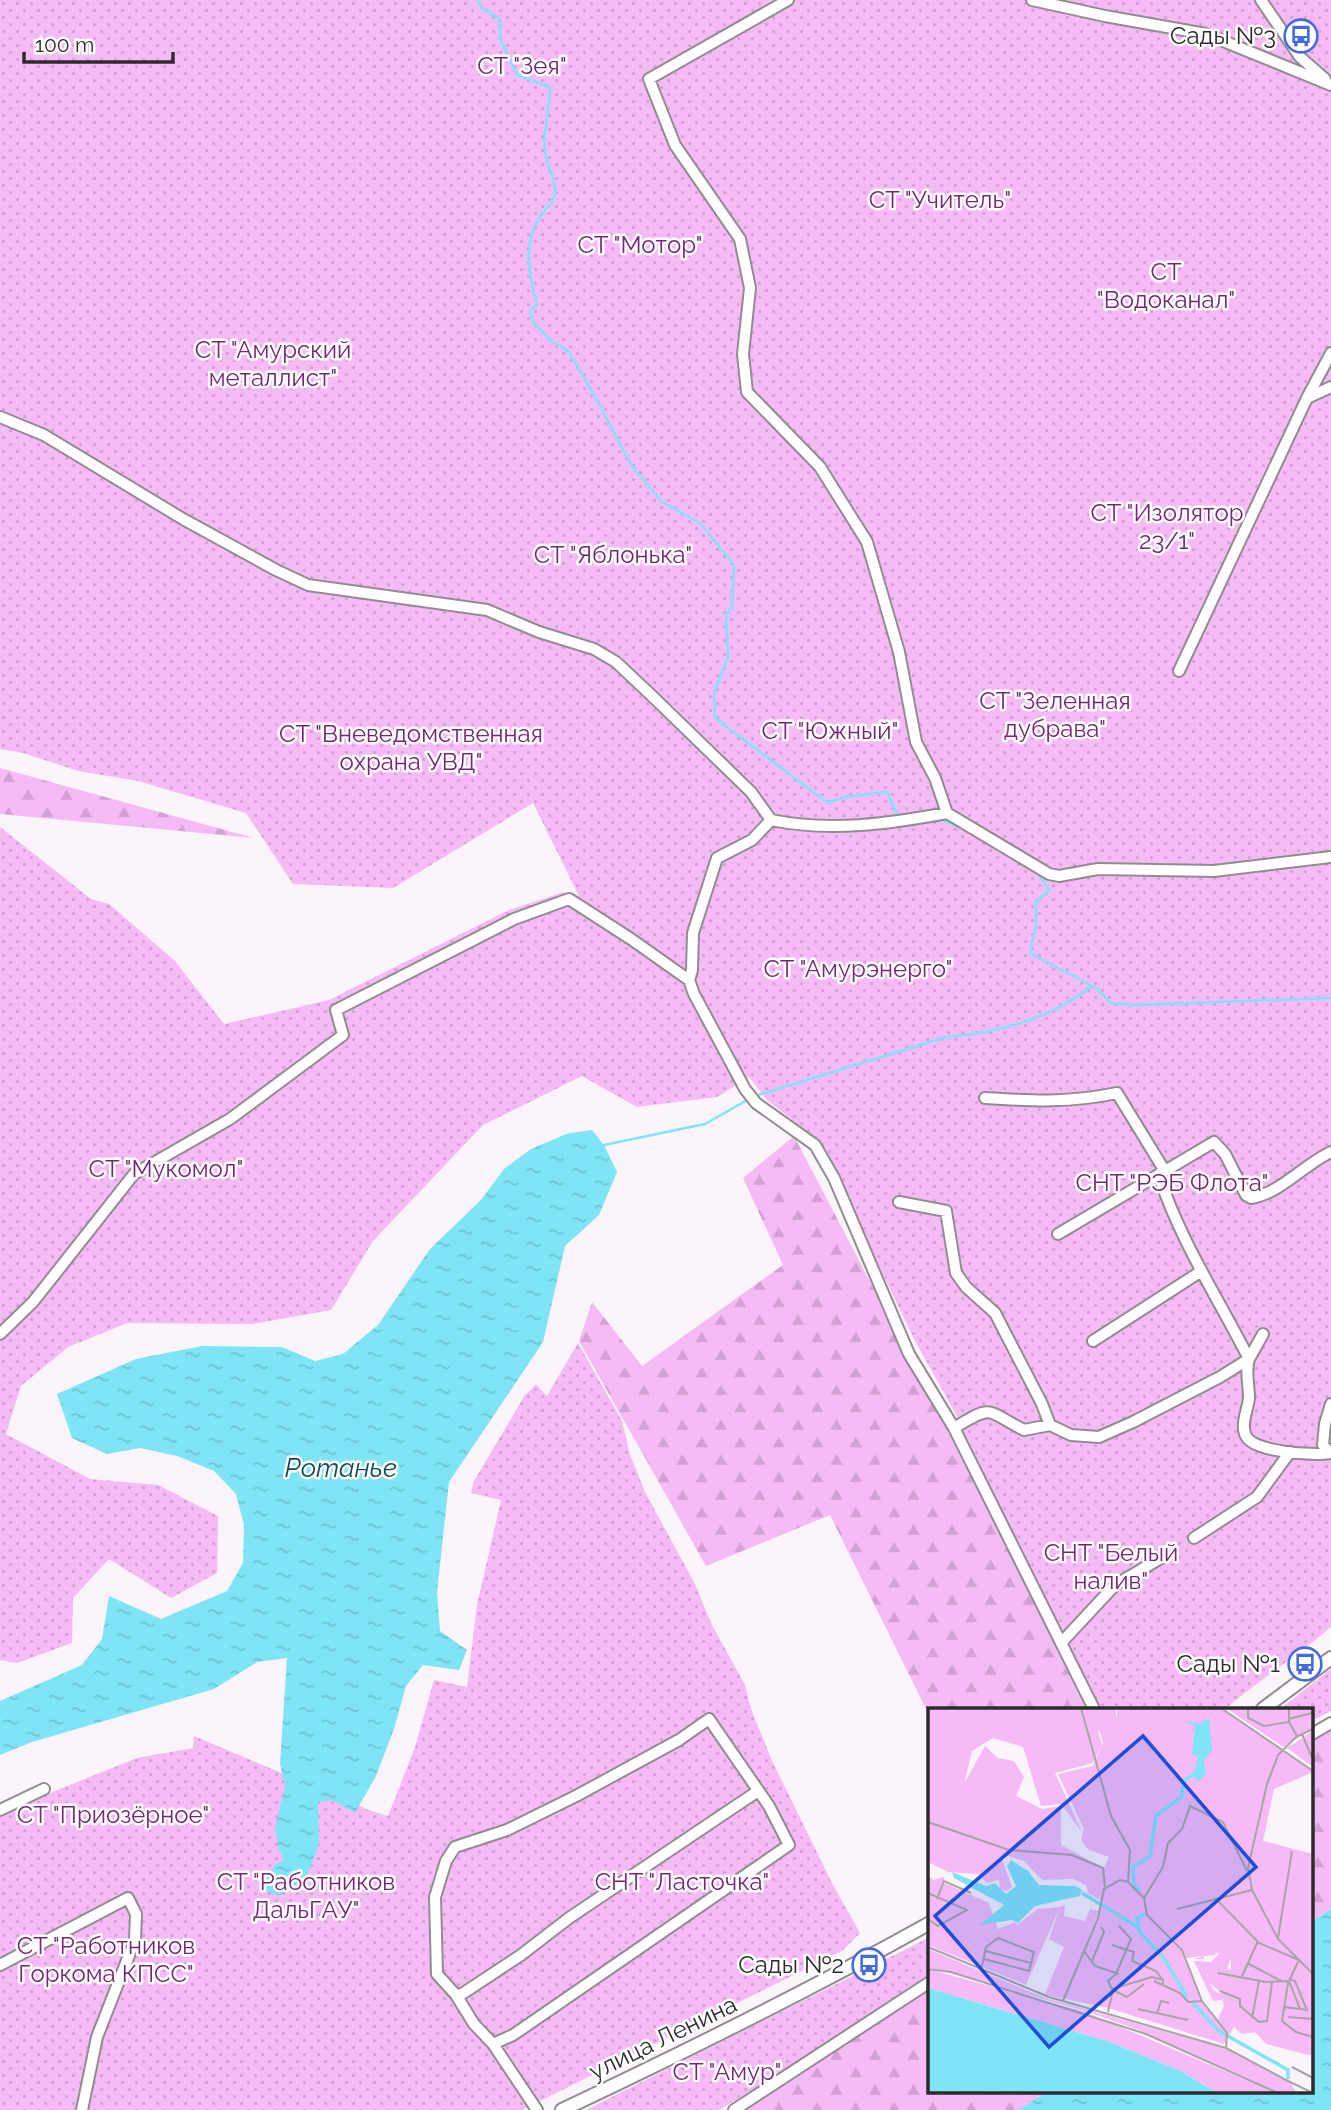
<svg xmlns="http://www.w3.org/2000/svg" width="1331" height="2110" font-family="Raleway,sans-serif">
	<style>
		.forest { fill: url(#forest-firs) }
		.park { fill: url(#park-dots) }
		.water { fill: url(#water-ripples) }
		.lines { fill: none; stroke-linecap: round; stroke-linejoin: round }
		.stream { stroke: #7fe4f6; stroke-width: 2.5 }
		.minor-casing { stroke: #928c92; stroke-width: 14 }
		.tertiary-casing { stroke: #928c92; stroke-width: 16 }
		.minor { stroke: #fff; stroke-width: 10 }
		.tertiary { stroke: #fff; stroke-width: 12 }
		.labels { text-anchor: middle; stroke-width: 5; stroke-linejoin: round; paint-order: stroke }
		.poi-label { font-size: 24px; fill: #2d2b2d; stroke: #fff; text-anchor: end }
		.park-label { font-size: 24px; fill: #752478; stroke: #fff }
		.street-label { font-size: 24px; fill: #2d2b2d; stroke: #fff }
		.water-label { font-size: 26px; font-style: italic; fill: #0d4b55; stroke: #fff }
		.inset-river { fill: none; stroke: #7fe4f6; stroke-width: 3.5 }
		.inset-road { fill: none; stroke: #a9a4a8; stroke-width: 2 }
		.view { fill: #1d4ed8; fill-opacity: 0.15; stroke: #1d4ed8; stroke-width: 3.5 }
		.inset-edge { fill: none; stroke: #2d2b2d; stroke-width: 3.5 }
	</style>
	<defs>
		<pattern id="forest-firs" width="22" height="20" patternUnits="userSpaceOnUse" patternTransform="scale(1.75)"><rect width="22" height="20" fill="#f6bbf6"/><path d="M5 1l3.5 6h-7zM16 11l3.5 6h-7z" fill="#d3a1d3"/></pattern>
		<pattern id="park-dots" width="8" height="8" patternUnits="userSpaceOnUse" patternTransform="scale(1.75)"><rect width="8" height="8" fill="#f6bbf6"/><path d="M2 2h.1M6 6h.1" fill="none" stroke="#d3a1d3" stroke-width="1.8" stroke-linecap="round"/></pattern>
		<pattern id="water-ripples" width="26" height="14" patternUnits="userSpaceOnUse" patternTransform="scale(1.75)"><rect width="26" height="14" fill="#7fe4f6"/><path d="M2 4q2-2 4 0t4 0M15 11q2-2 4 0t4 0" fill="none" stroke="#6ec4d3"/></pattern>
	</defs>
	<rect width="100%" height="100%" fill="#fbf4fa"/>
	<!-- forest -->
	<path class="forest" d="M0 768 254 838 0 814Z
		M794 1136 1093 1709H930V1717L830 1515 706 1566 579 1341 592 1302 642 1366 783 1265 743 1178Z
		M1331 1716V1909L1312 1921V1726Z
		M930 1984V2091H1048L1018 2110H742Z"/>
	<!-- park -->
	<path class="park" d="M0 0H1331V1627C1297 1656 1259 1680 1225 1709H1101L966 1443 959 1420 915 1341 819 1141 767 1100 749 1077 717 1097 637 1107 582 1076 483 1125 373 1241 331 1310 253 1324 127 1323 68 1347 21 1386 6 1434 90 1479 158 1485 218 1516 217 1573 171 1598 109 1559 73 1598 72 1643 17 1663 0 1660V827L91 899 109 904 175 961 224 1024 329 1000 509 910 564 892 579 896 533 803 393 888 293 884 246 813 138 781 78 771 23 753 0 749Z
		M578 1343 622 1421 630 1455 645 1492 695 1584 711 1623 745 1685 751 1709 773 1763 832 1883 860 1933 842 1951 522 2110H0V1813L137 1758 193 1748 194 1736 369 1810 388 1816 415 1747 434 1680 467 1687 477 1605 501 1500 471 1493 474 1481 525 1395 536 1384 547 1396Z
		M1331 1669V1711L1312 1721V1709H1280Z
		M930 1937V1978L844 2036 719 2110H586Z"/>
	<!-- water -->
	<path class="water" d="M592 1130 604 1145 617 1172 599 1215 565 1246 543 1342 449 1482 437 1592 440 1631 467 1650 459 1670 423 1665 406 1686 394 1729 376 1776 355 1813 332 1800 318 1802 319 1844 306 1879 279 1896 258 1888 276 1864 284 1860 279 1850 275 1828 285 1786 280 1764 287 1658 257 1662 214 1689 32 1742 0 1755V1701L82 1665 102 1639 109 1596 161 1619 227 1591 243 1563 244 1525 236 1494 214 1471 177 1456 140 1448 107 1454 72 1438 57 1394 136 1359 202 1346 282 1347 315 1361 343 1354 378 1325 430 1249 481 1200 504 1169 531 1149 569 1133Z
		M1331 1909V2110H1018L1048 2091H1312V1921Z"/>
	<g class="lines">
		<!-- stream -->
		<path class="stream" d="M477 0 482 8 500 19V39L517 75 550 87C550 110 541 134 546 157 548 168 557 182 555 193 553 206 543 209 538 220 523 246 529 277 537 304L530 312 534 323 550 340 568 351 583 375 632 466 662 502 700 523 734 565 732 608 726 614 728 657 714 693 715 718 828 803 845 797 887 792 899 819
			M939 819 965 829
			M1037 872 1049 890 1036 902V926L1030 953 1096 988 1111 1003 1135 1005 1331 998
			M755 1096 946 1037C998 1033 1051 1018 1092 986
			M604 1145 705 1124 749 1099"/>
		<defs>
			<path id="minor" d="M788 0 649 79 675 145 740 239 750 288 743 354 747 392 820 467 867 542 899 652 916 742 935 778 947 813
				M1032 0 1105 16 1206 34 1331 85
				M1261 0 1300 57 1325 79
				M1307 398 1331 387
				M0 417 44 435 183 519 276 570 308 585 487 610 539 632 594 649 616 662 650 694 751 792 771 820C830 832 888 824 947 813
				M1179 671 1307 398 1331 353
				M947 813 1049 874 1059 876 1098 869 1214 871 1331 857
				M771 820 752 840 717 858 693 933 692 970 689 980 694 994 745 1089 756 1103 815 1145 834 1178 909 1354 954 1428 1094 1709
				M985 1098C1034 1101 1069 1103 1117 1093L1163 1168 1159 1176C1181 1242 1218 1298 1249 1359 1245 1371 1249 1385 1249 1398 1248 1409 1240 1425 1246 1436 1253 1452 1314 1456 1330 1453L1323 1445 1325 1424 1331 1404
				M899 1202 946 1211 956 1273 966 1287 995 1313 1042 1404 1050 1425
				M1058 1234 1214 1142 1225 1154 1246 1195 1251 1198C1281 1193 1303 1165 1331 1152
				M0 1334 33 1302 134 1174 230 1119 343 1035 336 1010 514 919 569 899 631 939 689 980
				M1093 1341 1200 1272
				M954 1428C994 1403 986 1411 1024 1430L1050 1425 1071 1435 1099 1437 1133 1422 1220 1377 1249 1359 1263 1334
				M1194 1538 1257 1497 1290 1452
				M1061 1643 1115 1585 1161 1558
				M1312 1734 1331 1723
				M0 1810 44 1789
				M0 1965 128 1898 136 1914 135 1940 97 2037 82 2110
				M456 1995 462 1994 521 1955 569 1918 758 1791
				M493 2044 513 2035 789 1845 769 1806 709 1719 679 1740 576 1796 507 1830 455 1847 446 1861 435 1897 437 1974 456 1995 474 2024 493 2044 537 2110
				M734 2110 930 1982"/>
			<path id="tertiary" d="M1263 1709 1331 1658
				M562 2110C687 2051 810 1990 930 1923"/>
		</defs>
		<!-- minor casing -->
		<use href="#minor" class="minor-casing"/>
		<!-- tertiary casing -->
		<use href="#tertiary" class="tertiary-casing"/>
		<!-- minor -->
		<use href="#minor" class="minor"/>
		<!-- tertiary -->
		<use href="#tertiary" class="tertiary"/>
	</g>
	<!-- icons -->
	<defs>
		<symbol id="bus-ring" viewBox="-11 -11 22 22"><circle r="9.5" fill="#fff" stroke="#456add" stroke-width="1.5"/><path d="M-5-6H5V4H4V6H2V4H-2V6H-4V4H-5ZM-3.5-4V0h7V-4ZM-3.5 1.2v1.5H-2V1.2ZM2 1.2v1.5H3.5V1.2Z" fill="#456add"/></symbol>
	</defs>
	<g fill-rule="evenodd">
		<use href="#bus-ring" x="1282" y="17" width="38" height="38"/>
		<use href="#bus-ring" x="1286" y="1645" width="38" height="38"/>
		<use href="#bus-ring" x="850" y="1946" width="38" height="38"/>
	</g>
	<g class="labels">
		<!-- poi labels -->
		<g class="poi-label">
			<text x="1276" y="44">Сады №3</text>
			<text x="1280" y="1672">Сады №1</text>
			<text x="844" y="1973">Сады №2</text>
		</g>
		<!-- park labels -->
		<g class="park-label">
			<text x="522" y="74">СТ "Зея"</text>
			<text x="940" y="208">СТ "Учитель"</text>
			<text x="640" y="253">СТ "Мотор"</text>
			<text x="1166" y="280">СТ<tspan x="1166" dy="28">"Водоканал"</tspan></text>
			<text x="273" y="358">СТ "Амурский<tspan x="273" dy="28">металлист"</tspan></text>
			<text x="1167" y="521">СТ "Изолятор<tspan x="1167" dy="28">23/1"</tspan></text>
			<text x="613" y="563">СТ "Яблонька"</text>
			<text x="1055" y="709">СТ "Зеленная<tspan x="1055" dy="28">дубрава"</tspan></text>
			<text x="830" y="739">СТ "Южный"</text>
			<text x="411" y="742">СТ "Вневедомственная<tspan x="411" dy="28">охрана УВД"</tspan></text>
			<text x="858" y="977">СТ "Амурэнерго"</text>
			<text x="166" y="1177">СТ "Мукомол"</text>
			<text x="1172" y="1191">СНТ "РЭБ Флота"</text>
			<text x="1111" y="1561">СНТ "Белый<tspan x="1111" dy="28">налив"</tspan></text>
			<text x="113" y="1823">СТ "Приозёрное"</text>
			<text x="306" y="1890">СТ "Работников<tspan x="306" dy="28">ДальГАУ"</tspan></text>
			<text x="682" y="1890">СНТ "Ласточка"</text>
			<text x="106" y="1954">СТ "Работников<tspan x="106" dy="28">Горкома КПСС"</tspan></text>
			<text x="727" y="2080">СТ "Амур"</text>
		</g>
		<!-- street labels -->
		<g class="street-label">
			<text transform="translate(663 2038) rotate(-26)" y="8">улица Ленина</text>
		</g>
		<!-- water labels -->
		<g class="water-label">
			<text x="341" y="1477">Ротанье</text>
		</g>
	</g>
	<!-- overview -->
	<g transform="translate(928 1708)">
		<rect width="385" height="385" fill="#fbf4fa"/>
		<path d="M9 0H188V20L170 23 174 37 165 55 127 65 154 124 133 96 113 98 95 39 65 30 44 43 29 105 0 94V17ZM137 197 136 208 157 213 162 201 171 203 139 283 123 288 117 286 136 239 121 231 132 199ZM245 210 267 216 282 233 294 223 303 227 287 247 258 250ZM293 244 302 251 299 262 279 266 285 282 295 287 294 292 285 293 266 253 283 254ZM0 261 157 304 349 385H289L253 363 179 333 0 280Z" fill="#f6bbf6"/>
		<path d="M0 0H37L43 8 0 39ZM189 0H292L385 64 346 81 335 133 385 146V348L338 336 327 324 314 326 306 319 296 336 180 300 123 288 127 278 140 283 172 205 173 193 160 185 158 177 145 171 114 172 96 153 80 148 74 151 84 179 79 183 72 181 71 172 59 175 50 166 20 164 0 154V96L6 87 33 80 32 74 38 72 57 38 70 50 86 53 96 69 88 88 114 101 133 98V137L176 160 181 149 161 142 153 132 156 121 130 66 165 58 175 35 170 19 189 8ZM301 230 287 244 303 252V261L280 265V273L293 285 296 298 289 312 274 295 255 246 272 236 271 242 274 249 265 251H276L273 235ZM298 0H385V21L355 39ZM385 23V59L359 40ZM0 167 5 172 16 169V175L61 195 70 221 87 214 89 217 110 201 132 199 98 277 0 237ZM0 241 120 291 296 340 362 374 369 385H352L211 322 155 302 0 259Z" fill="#f6bbf6" fill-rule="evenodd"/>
		<path d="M281 9 284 42 276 53 278 65 270 75 266 68 270 47H264L267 18 257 13 273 16ZM83 152 100 163 111 177 147 178 154 182 152 188 107 198 90 215 84 212 52 217 76 197 26 170 24 164 58 178 67 175 78 186 88 178 79 158ZM0 280 179 333 253 363 289 385H0Z" fill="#7fe4f6"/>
		<path class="inset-river" d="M212 183 206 178 205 159 222 148 228 108 253 89 256 73 267 65M154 185 210 219M217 206 209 210 211 223 236 250 259 289M265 295 291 323 360 362V371"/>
		<path class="inset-road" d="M153 0 183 108 202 142 200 174 216 190M293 0 385 63M320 0V10L336 18 361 14M361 0V14L369 28M360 11 385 5M385 21 368 29 350 47 339 76 320 160 324 182 350 231 385 266M374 26 385 52M0 114 81 142 144 147 175 160 177 179M0 185 39 202 10 218 0 211M216 190 235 159 240 135 254 121 262 98 295 114 319 163M216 190 219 207 254 242 274 293 299 325 298 340M287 190 331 235 371 252 360 275 354 313 368 324 385 329M9 191 16 173 43 185M249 201 324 182M191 218 203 231 188 266 180 273 184 281 224 269 235 272V276M350 230 364 143M184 237 206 244 204 253 228 263 235 272M0 239 121 289 298 340 360 373M58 243 103 255M156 243 167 258 191 266M164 253 176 224 173 219M319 255 353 273M0 261 23 264 218 326 350 385M53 262 58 239 70 230 106 244 101 263 56 251M290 265 338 274 361 273 372 301 356 299M314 268 330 233M361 271 367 273 379 302 372 301M226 273 252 285 260 294 274 293M292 283 312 291V298L331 314 339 313 344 274M135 293 170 210 176 181 192 172 200 174M210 301 260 312M180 304 185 282 199 289 216 276M229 306 233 293 241 295M360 309 385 311M324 310 331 273M364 359 385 370M360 373 385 385"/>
		<path class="view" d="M215 28 328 159 121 339 7 208Z"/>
		<rect width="385" height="385" class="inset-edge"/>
	</g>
	<!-- scale -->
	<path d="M24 52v10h149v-10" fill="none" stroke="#2d2b2d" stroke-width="3.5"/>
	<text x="35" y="52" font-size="21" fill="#2d2b2d" stroke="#ffffff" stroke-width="5" paint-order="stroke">100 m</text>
</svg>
